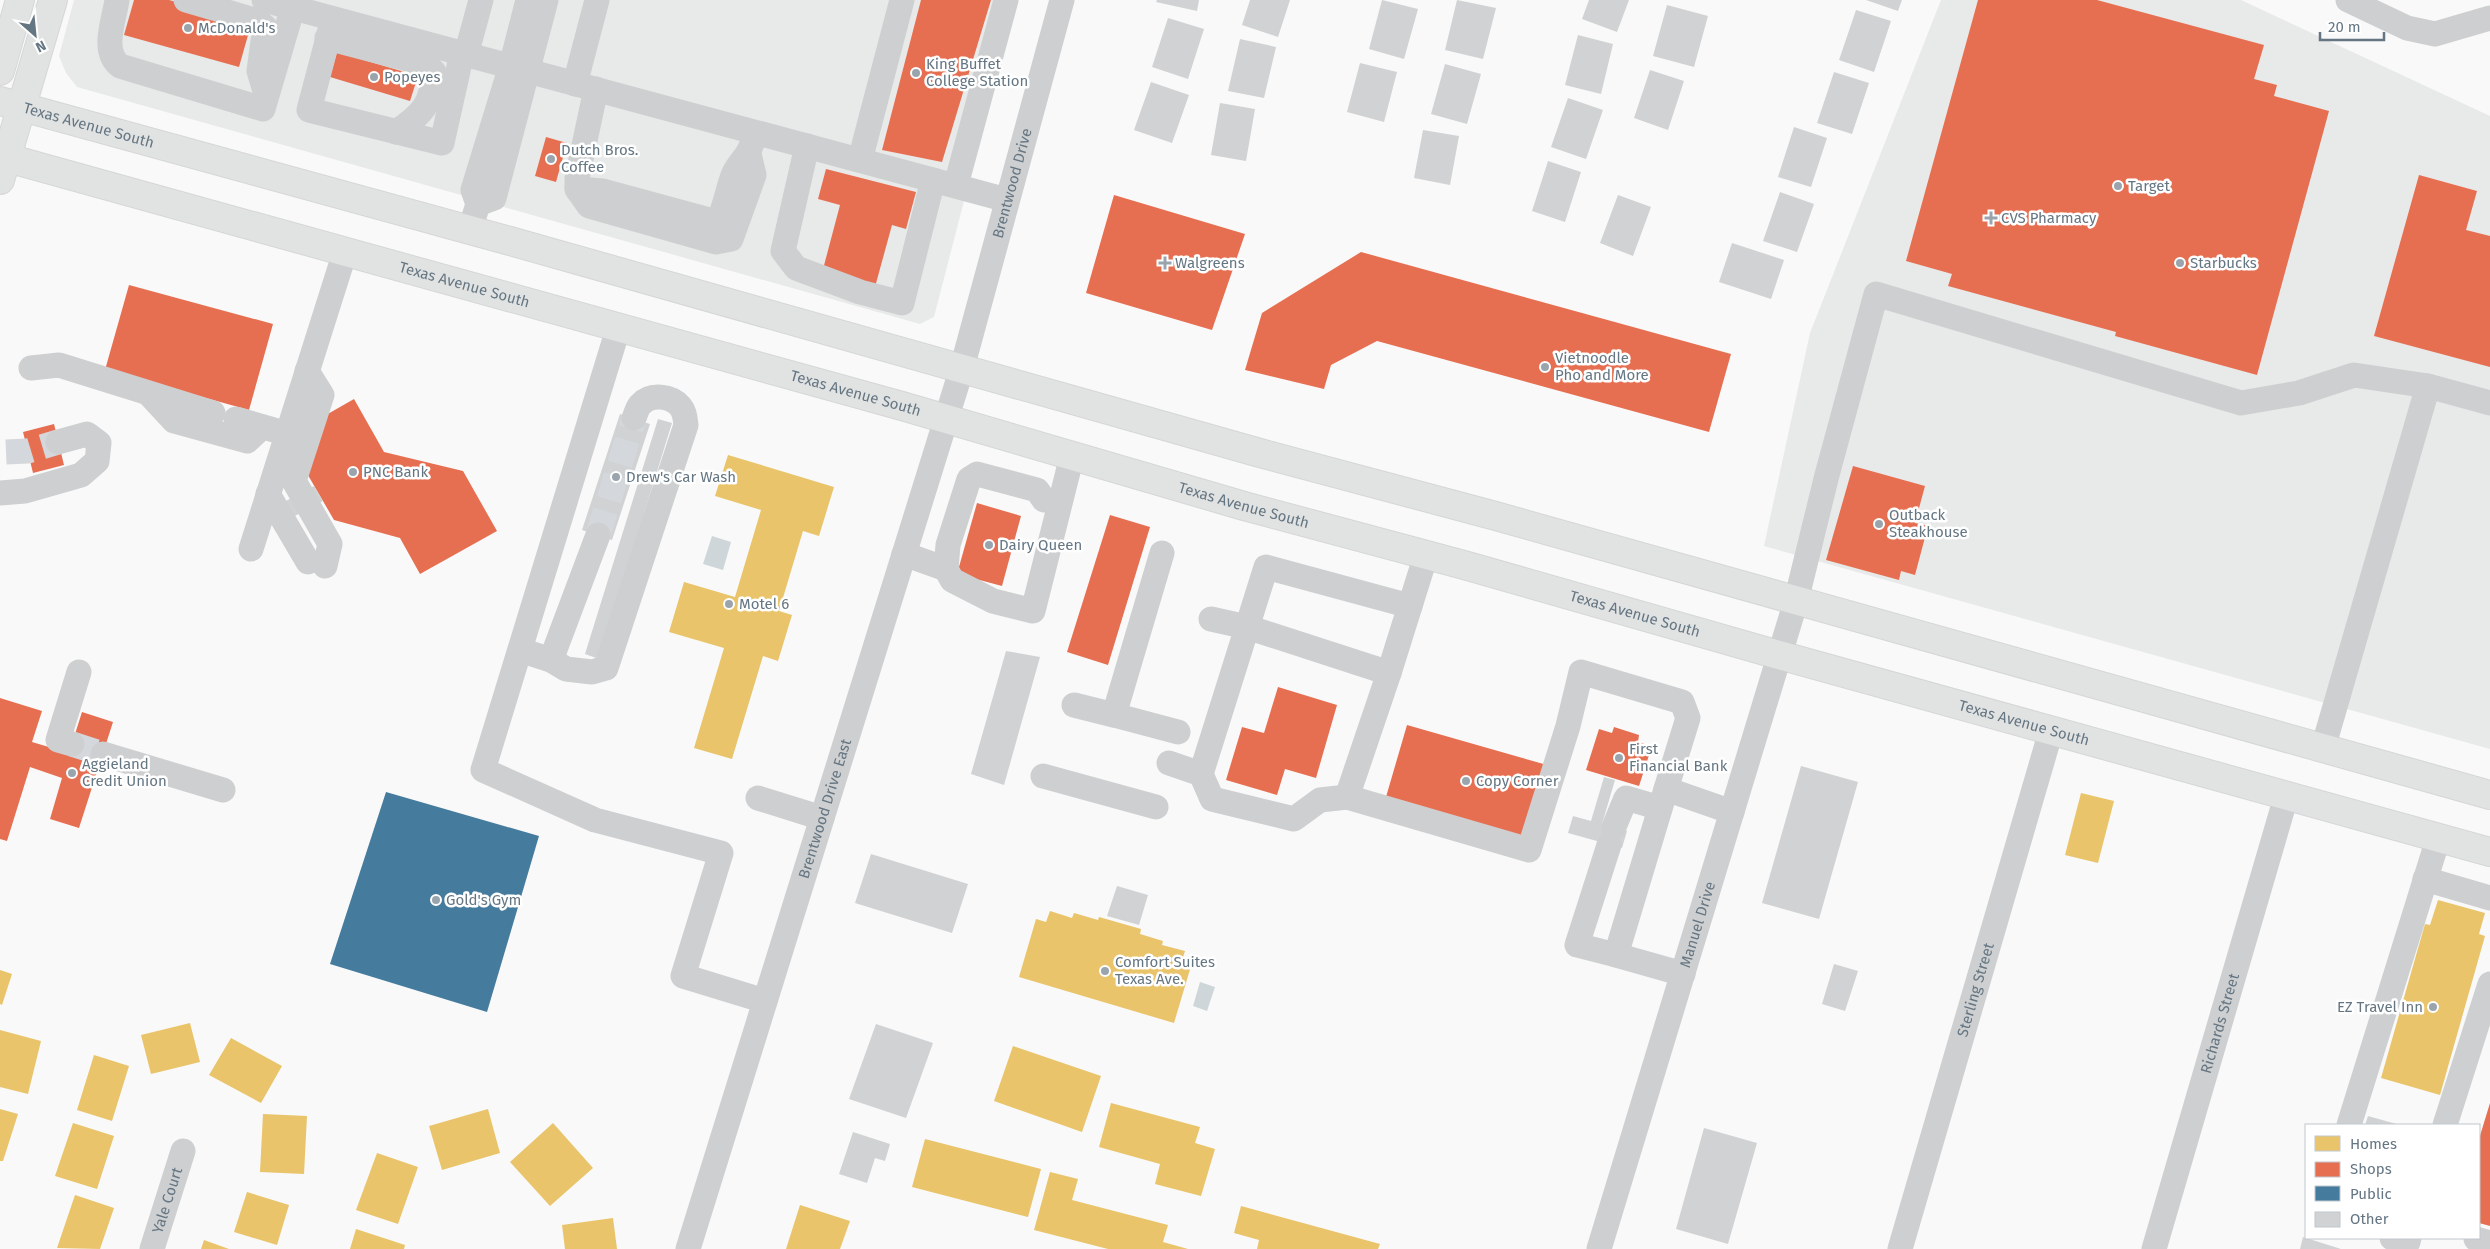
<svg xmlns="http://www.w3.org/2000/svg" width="2490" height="1249" font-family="'Fira Sans',sans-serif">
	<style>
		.built { fill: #e8e9e9 }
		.water { fill: #ced6d9 }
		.homes { fill: #e9c46a }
		.shops { fill: #e76f51 }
		.public { fill: #457b9d }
		.building { fill: #d0d2d3 }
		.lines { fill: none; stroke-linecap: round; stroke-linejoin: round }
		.minor-tunnel { stroke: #d4d8dc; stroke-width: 25; stroke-dasharray: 25 12; stroke-linecap: butt }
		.major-casing { stroke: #d5d6d7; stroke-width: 30 }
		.minor { stroke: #cecfd0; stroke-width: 25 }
		.major { stroke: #e1e2e2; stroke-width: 28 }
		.poi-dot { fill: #99a4ac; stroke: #fff; stroke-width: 2 }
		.labels { text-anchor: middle; stroke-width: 5; stroke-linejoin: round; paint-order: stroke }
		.poi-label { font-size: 15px; fill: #657683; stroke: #fff; text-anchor: start }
		.street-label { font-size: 15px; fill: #657683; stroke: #fff }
	</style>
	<rect width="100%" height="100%" fill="#f9f9f9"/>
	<!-- built -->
	<path class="built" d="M74 0H1016L934 317 920 324 77 87 66 73 59 56Z
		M1941 0H2241L2490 116V749L1764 546 1810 333Z"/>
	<!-- water -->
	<path class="water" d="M712 536 731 542 723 570 703 564Z
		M1200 982 1215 987 1207 1011 1193 1006Z"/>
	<!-- homes -->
	<path class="homes" d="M728 455 834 487 819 536 803 531 779 611 792 615 778 661 763 656 732 759 694 748 724 648 669 632 684 582 735 597 761 510 715 496Z
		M2081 793 2114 801 2098 863 2065 855Z
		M2438 900 2485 913 2479 934 2485 936 2440 1095 2381 1078 2425 924 2430 925Z
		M1050 911 1072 918 1074 913 1098 920 1099 917 1141 929 1140 934 1163 941 1162 945 1185 951 1181 964 1191 966 1174 1023 1019 977 1036 919 1046 922Z
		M0 970 12 974 2 1005 0 1004Z
		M190 1023 200 1062 151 1074 141 1035Z
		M0 1030 41 1041 28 1094 0 1087Z
		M231 1038 282 1066 261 1103 209 1075Z
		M1013 1046 1101 1076 1082 1132 994 1101Z
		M94 1055 129 1066 112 1121 77 1110Z
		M1111 1103 1200 1127 1195 1143 1215 1149 1201 1196 1155 1184 1160 1164 1099 1147Z
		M0 1109 18 1114 3 1161H0Z
		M488 1109 500 1153 442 1170 429 1126Z
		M263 1114 307 1116 304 1174 260 1172Z
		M73 1123 114 1136 97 1189 55 1176Z
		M553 1123 593 1168 550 1206 510 1162Z
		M925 1139 1041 1169 1028 1217 912 1187Z
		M377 1153 418 1167 398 1224 356 1210Z
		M1050 1172 1078 1179 1072 1200 1168 1225 1163 1242 1188 1249H1108L1034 1230Z
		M247 1192 289 1205 277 1245 234 1232Z
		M75 1195 114 1208 100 1249 57 1248Z
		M800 1205 850 1221 840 1249H786Z
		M1241 1206 1380 1244 1378 1249H1257L1259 1240 1234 1233Z
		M613 1218 617 1249H565L562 1225Z
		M356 1229 405 1245 404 1249H350Z
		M204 1240 229 1249H201Z"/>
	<!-- shops -->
	<path class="shops" d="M134 0H169L252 21 239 67 124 35Z
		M921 0H991L942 162 882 150Z
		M1978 0H2097L2264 45 2254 79 2277 85 2274 96 2329 111 2257 375 2115 336 2116 332 1948 286 1952 274 1906 261Z
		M337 52 418 76 410 101 330 77Z
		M546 137 567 143 556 182 535 176Z
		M826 169 916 192 906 229 892 225 875 287 822 273 840 205 818 199Z
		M2419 175 2477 191 2466 230 2490 236V367L2374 336Z
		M1114 195 1245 234 1212 330 1086 293Z
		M1361 252 1731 354 1709 432 1377 341 1331 365 1324 389 1245 370 1262 313Z
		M129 285 273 324 249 410 105 370Z
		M354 399 384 452 463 471 497 531 420 574 400 538 334 520 305 470 319 419Z
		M54 424 64 465 33 473 23 432Z
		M1853 466 1925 486 1915 523 1928 526 1915 575 1901 571 1899 580 1826 560Z
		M977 503 1021 516 1002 586 957 574Z
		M1110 515 1150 527 1108 665 1067 652Z
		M1278 687 1337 705 1316 778 1285 769 1277 795 1226 780 1242 727 1264 733Z
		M0 698 42 711 32 742 69 753 82 712 113 722 79 828 50 819 62 778 30 767 7 841 0 839Z
		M1407 725 1547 765 1526 837 1386 797Z
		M1614 727 1639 735 1638 742 1652 746 1639 786 1586 770 1599 729 1612 733Z
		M2490 1103V1226L2479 1223V1139Z"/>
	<!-- public -->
	<path class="public" d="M386 792 539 836 487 1012 330 964Z"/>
	<!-- building -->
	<path class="building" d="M1157 0H1199L1197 11 1156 2Z
		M1250 0H1290L1278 37 1242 25Z
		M1382 0 1418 9 1404 59 1369 49Z
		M1457 0 1496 8 1483 59 1445 50Z
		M1589 0H1629L1617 32 1582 19Z
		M1866 0H1902L1898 11Z
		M1667 5 1708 16 1694 67 1653 56Z
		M1856 10 1891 21 1874 72 1839 60Z
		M1168 18 1204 29 1188 79 1152 67Z
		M1578 35 1613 44 1601 94 1565 85Z
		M1240 39 1276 47 1264 98 1228 91Z
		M1360 63 1397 72 1384 122 1347 112Z
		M1445 64 1481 74 1467 124 1431 114Z
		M1650 70 1684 81 1668 130 1634 118Z
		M1834 72 1869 83 1852 134 1817 123Z
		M1151 82 1189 95 1172 143 1134 130Z
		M1568 98 1603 110 1586 159 1551 147Z
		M1220 103 1255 109 1246 161 1211 155Z
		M1794 127 1827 138 1811 187 1778 177Z
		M1423 130 1459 136 1450 185 1414 178Z
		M1548 161 1581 172 1565 222 1532 211Z
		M1780 192 1814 204 1797 252 1763 241Z
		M1618 195 1651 207 1633 256 1600 243Z
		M1732 243 1784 260 1771 299 1719 282Z
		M620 414 650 424 612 540 582 530Z
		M658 419 672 423 599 659 585 654Z
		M314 486 323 501 293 517 284 502Z
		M1006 651 1040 657 1004 785 971 774Z
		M1801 766 1858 782 1819 919 1762 903Z
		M1604 777 1615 780 1602 824 1627 831 1622 848 1568 833 1573 816 1591 821Z
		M871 854 968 884 952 933 855 903Z
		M1117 886 1148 895 1139 925 1107 916Z
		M1834 964 1858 971 1845 1011 1822 1004Z
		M876 1024 933 1043 906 1118 849 1099Z
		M2368 1116 2400 1125H2365Z
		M1704 1128 1757 1143 1728 1244 1676 1229Z
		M853 1132 890 1144 885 1161 875 1158 867 1183 839 1174Z
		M2303 1237 2341 1249H2300Z"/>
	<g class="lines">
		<!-- minor-tunnel -->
		<path class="minor-tunnel" d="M6 452 28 451 58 442
			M598 535 634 418
			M72 744 103 754"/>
		<defs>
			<g id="major">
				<path d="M0 71 20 0"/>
				<path id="s6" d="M0 101 510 241 1260 453 1492 515 2490 795"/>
				<path id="s7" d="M0 156 902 406 1244 506 1464 565 1779 655 2490 852"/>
				<path d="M0 180 53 0"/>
			</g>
		</defs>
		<!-- major casing -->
		<use href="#major" class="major-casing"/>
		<!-- minor -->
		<g class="minor">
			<path d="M117 0C114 21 101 51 120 66L263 109 293 7"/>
			<path d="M186 0 258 21 265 27 259 71 265 91"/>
			<path d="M264 0 1007 200"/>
			<path d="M2348 0 2407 28 2435 34 2490 18"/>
			<path d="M333 19 309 110 442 143 462 53"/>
			<path d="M327 38 426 64 434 72C432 104 422 115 396 132"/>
			<path d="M466 55 481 0"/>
			<path d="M575 84 597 0"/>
			<path d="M596 89 577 178V189L589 206 716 242 731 239 754 175 749 154"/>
			<path d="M807 146 783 251 796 268 860 292 902 303 933 180"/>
			<path d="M860 160 902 0"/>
			<path d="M956 185 1006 0"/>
			<path d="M577 189 603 191 717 222C726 207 727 189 734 173 739 162 749 156 752 143"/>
			<path d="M478 204 494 198 546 0"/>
			<path d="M470 230 478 204 473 190 511 66 528 0"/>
			<path d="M618 329 483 770 595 820 721 853 683 976 765 1001"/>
			<path d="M31 368 59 365 213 413"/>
			<path d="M307 371 322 395 294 481 330 544 325 566"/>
			<path d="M149 394 174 421 247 441 262 427"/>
			<path d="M236 419 274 430"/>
			<path d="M0 493 25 491 81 475 97 461 99 443 87 434 58 442"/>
			<path d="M268 494 308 562"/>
			<path d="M251 549 345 252"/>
			<path d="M1162 553 1114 715 1178 732"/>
			<path d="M904 554 946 569 952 580 993 601 1033 611 1072 456"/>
			<path d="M1426 555 1389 673 1347 797 1529 850 1568 726 1581 672 1682 702 1688 718 1666 789 1732 812"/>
			<path d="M946 569 948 545 969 479 977 474 1037 490 1044 500"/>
			<path d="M1211 619 1247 627 1389 673"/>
			<path d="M520 650 551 660 566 669 592 672 606 668 686 425C685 418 685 412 680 406 671 396 651 393 641 404 637 407 636 414 634 418"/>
			<path d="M551 660 598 535"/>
			<path d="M1074 705 1114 715"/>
			<path d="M72 744 58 740 79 672"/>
			<path d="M2323 748 2428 386"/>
			<path d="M103 754 223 790"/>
			<path d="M1169 763 1201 774 1212 799 1294 819 1320 800 1347 797"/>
			<path d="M1201 774 1266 567 1410 606"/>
			<path d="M1043 776 1156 807"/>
			<path d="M1666 789 1616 955 1683 974"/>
			<path d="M758 798 822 818"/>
			<path d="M1614 827 1626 798 1660 808"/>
			<path d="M1609 845 1577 945 1616 955"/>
			<path d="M2425 879 2490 898"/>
			<path d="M2349 1125 2438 839"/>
			<path d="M2445 1125 2490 984"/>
			<path d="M2392 1238 2408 1242 2409 1238"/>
			<path d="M2476 1239 2490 1243"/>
			<path id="s1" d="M152 1249 183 1151"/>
			<path id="s2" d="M688 1249 962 368 1062 0"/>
			<path id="s3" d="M1599 1249 1796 601 1827 475 1876 294 2241 403 2299 393 2354 375 2428 386 2490 403"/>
			<path id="s4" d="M1900 1249 2051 731"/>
			<path id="s5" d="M2154 1249 2286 797"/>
		</g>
		<!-- major -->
		<use href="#major" class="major"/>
	</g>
	<!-- markers -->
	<g class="poi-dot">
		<circle cx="188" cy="28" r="5"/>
		<circle cx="916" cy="73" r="5"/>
		<circle cx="374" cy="77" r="5"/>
		<circle cx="551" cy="159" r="5"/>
		<circle cx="2118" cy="186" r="5"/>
		<path d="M1988.5 210.5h5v5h5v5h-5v5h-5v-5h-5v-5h5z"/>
		<path d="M1162.5 255.5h5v5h5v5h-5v5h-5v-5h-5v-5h5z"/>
		<circle cx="2180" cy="263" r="5"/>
		<circle cx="1545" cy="367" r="5"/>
		<circle cx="353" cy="472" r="5"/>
		<circle cx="616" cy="477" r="5"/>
		<circle cx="1879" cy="524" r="5"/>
		<circle cx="989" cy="545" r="5"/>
		<circle cx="729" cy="604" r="5"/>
		<circle cx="1619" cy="758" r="5"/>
		<circle cx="72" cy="773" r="5"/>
		<circle cx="1466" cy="781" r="5"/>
		<circle cx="436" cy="900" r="5"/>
		<circle cx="1105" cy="971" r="5"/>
		<circle cx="2433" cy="1007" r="5"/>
	</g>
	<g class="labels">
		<!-- poi labels -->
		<g class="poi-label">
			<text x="198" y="33">McDonald's</text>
			<text x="926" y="69">King Buffet<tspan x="926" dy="17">College Station</tspan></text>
			<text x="384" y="82">Popeyes</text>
			<text x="561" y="155">Dutch Bros.<tspan x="561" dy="17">Coffee</tspan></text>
			<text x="2128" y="191">Target</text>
			<text x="2001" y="223">CVS Pharmacy</text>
			<text x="1175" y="268">Walgreens</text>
			<text x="2190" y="268">Starbucks</text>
			<text x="1555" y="363">Vietnoodle<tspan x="1555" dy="17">Pho and More</tspan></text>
			<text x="363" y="477">PNC Bank</text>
			<text x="626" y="482">Drew's Car Wash</text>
			<text x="1889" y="520">Outback<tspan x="1889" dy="17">Steakhouse</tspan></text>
			<text x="999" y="550">Dairy Queen</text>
			<text x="739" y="609">Motel 6</text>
			<text x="1629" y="754">First<tspan x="1629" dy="17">Financial Bank</tspan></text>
			<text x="82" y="769">Aggieland<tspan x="82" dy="17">Credit Union</tspan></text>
			<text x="1476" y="786">Copy Corner</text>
			<text x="446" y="905">Gold's Gym</text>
			<text x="1115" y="967">Comfort Suites<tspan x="1115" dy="17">Texas Ave.</tspan></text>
			<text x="2423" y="1012" text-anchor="end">EZ Travel Inn</text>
		</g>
		<!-- street labels -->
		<g class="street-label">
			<text dy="5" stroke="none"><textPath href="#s6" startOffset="92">Texas Avenue South</textPath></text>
			<text dy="5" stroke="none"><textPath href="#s2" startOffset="1114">Brentwood Drive</textPath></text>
			<text dy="5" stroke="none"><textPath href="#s7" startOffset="482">Texas Avenue South</textPath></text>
			<text dy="5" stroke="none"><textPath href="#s7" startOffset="888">Texas Avenue South</textPath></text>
			<text dy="5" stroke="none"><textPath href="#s7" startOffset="1292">Texas Avenue South</textPath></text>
			<text dy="5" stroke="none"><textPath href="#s7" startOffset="1698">Texas Avenue South</textPath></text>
			<text dy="5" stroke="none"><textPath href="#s7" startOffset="2102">Texas Avenue South</textPath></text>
			<text dy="5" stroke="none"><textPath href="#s2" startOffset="461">Brentwood Drive East</textPath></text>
			<text dy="5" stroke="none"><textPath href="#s3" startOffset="339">Manuel Drive</textPath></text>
			<text dy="5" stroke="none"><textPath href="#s4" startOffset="270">Sterling Street</textPath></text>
			<text dy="5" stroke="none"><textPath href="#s5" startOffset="235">Richards Street</textPath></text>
			<text dy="5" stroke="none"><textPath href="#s1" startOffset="51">Yale Court</textPath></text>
		</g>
	</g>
	<!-- legend -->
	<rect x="2305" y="1124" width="175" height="115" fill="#ffffff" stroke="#c1c8cd"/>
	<rect x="2315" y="1136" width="25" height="15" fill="#e9c46a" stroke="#c1c8cd"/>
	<text x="2350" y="1149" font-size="15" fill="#657683">Homes</text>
	<rect x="2315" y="1162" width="25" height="15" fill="#e76f51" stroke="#c1c8cd"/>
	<text x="2350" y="1174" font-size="15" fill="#657683">Shops</text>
	<rect x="2315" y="1186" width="25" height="15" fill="#457b9d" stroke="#c1c8cd"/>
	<text x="2350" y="1199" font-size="15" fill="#657683">Public</text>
	<rect x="2315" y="1212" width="25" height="15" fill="#d0d2d3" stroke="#c1c8cd"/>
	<text x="2350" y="1224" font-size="15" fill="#657683">Other</text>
	<!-- north arrow -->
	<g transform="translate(35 35) rotate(153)" stroke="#ffffff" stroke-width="4" paint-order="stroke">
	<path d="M0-4L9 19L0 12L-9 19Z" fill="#657683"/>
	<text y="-8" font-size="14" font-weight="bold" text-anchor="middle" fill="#657683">N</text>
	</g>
	<!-- scale -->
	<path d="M2320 32v8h64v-8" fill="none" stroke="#657683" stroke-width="2.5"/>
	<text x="2328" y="32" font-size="15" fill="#657683" stroke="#ffffff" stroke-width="4" paint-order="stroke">20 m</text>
</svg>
